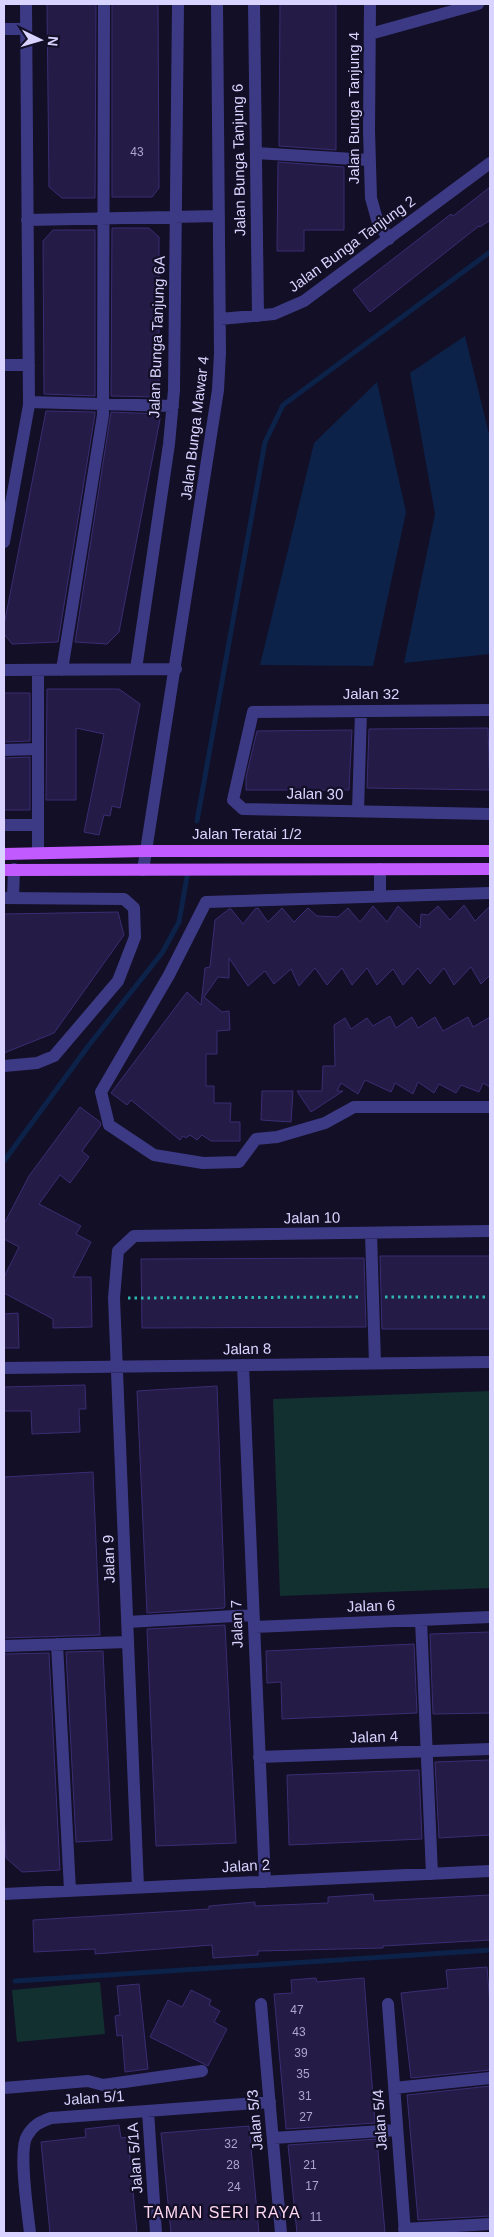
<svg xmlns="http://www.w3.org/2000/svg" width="494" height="2237" font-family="Arial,sans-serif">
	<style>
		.green { fill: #12302f }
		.water { fill: #0c2248 }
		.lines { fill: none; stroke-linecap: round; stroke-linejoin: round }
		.stream { stroke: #0c2248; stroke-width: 5 }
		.building { fill: #241b47; stroke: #3b2d73 }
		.path { stroke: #2fb8b0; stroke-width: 3; stroke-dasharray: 2.5 4; stroke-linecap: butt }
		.minor { stroke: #3d3a85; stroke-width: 12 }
		.major { stroke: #c25bff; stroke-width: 12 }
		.labels { text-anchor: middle; stroke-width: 4.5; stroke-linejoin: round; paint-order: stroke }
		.number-label { font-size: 12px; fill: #aca6d1 }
		.street-label { font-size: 15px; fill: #d9d4ff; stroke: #130f26 }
		.neighbourhood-label { font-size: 16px; letter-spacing: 1px; fill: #ffd6f0; stroke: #130f26 }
	</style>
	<rect width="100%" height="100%" fill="#130f26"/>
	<!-- green -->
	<path class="green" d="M490 1391V1588L280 1596 273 1399Z
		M100 1982 105 2034 17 2042 12 1990Z"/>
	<!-- water -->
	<path class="water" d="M465 336 490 438V654L404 663 435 514 410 373Z
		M377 382 406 512 373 666 260 665 314 443Z"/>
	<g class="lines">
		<!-- stream -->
		<path class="stream" d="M197 821 265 442 283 405 490 252
			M4 1161 89 1045 162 953 179 922 188 871
			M15 1981 490 1950"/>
	</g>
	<!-- building -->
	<path class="building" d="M47 4H96L95 198H62L49 187Z
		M112 4H158L159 188 152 197H112Z
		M280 4H336V150L279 146Z
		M278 162 344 167V230H304V251H277Z
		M490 187V220L480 227 479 226 370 312 353 290 451 214 453 216Z
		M112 228H149L159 237V397L111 396Z
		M53 230H95V396L44 394 43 241Z
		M46 411 95 412V414L58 642 12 644 4 634V625Z
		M111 412 161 414 119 632 107 644 75 642Z
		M47 689H119L140 704 120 808 112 806 110 816 104 815 99 835 84 832 104 734 76 728V800H46Z
		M4 693H30V741L4 742Z
		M488 728 490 790 367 788 369 729Z
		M352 730 349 790H246V777L257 731Z
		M30 757V810H4V758Z
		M464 905 475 921 490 906V975L481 984 471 967 454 985 444 968 430 984 418 968 403 985 393 969 377 985 367 968 352 985 342 968 327 985 315 968 299 986 291 969 274 984 265 971 248 986 229 958V978L218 977 204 997 222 1012 229 1011 230 1030 217 1031V1054H206V1086H214V1103H231L230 1122H240V1141H211L202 1135 197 1140 190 1135 186 1138 183 1136 180 1140 131 1100 127 1105 111 1093 187 992 201 1005 205 968 210 967 215 920 229 909H231L243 924 255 909 258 908 268 922 282 908 294 922 308 908 317 916 338 917 348 908 360 922 373 906 387 922 398 906 420 928 421 914 428 915 438 906 450 920Z
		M118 912 124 935 54 1033 4 1053V914Z
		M390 1016 396 1028 412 1017 418 1028 435 1017 443 1031 468 1017 473 1027 490 1017V1087L483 1083 479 1092 461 1085 456 1093 439 1084 434 1093 418 1082 413 1094 395 1083 391 1092 365 1080 358 1094 341 1083 337 1091H343L311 1112 297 1091H322L323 1066H335L334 1025 345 1018 351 1029 367 1018 373 1026Z
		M262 1091H293L291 1122 261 1120Z
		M80 1107 100 1122 101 1125 82 1151 89 1157 70 1183 60 1175 39 1204 81 1226 76 1234 91 1242 73 1277H91L92 1327 53 1328V1319L4 1293V1277L19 1247 4 1239V1224L29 1176Z
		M380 1256H490V1329H382Z
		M364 1258 366 1327 142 1328 141 1259Z
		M18 1313 19 1348H4V1314Z
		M85 1385 86 1409H79L80 1432 32 1434 31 1411H4V1387Z
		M217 1386 225 1606 224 1608 147 1613 137 1391Z
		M93 1472 100 1635 4 1638V1477Z
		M225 1625 236 1843 156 1846 147 1629Z
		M490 1632V1713L433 1714 430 1634Z
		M414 1644 417 1713 282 1719 281 1682 267 1683 266 1651Z
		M103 1651 112 1840 76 1842 66 1652Z
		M49 1653 60 1870 22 1872 6 1858 4 1810V1654Z
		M490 1760V1835L439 1838 435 1762Z
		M419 1770 422 1839 289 1845 287 1775Z
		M373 1894 374 1901 490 1895V1940L383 1946V1948L258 1951V1955L213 1958 212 1945 95 1954V1949L34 1952 33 1920 209 1909V1906L255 1902V1906L328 1903V1897Z
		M487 1967 490 2004V2070L411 2078 401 1993 448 1988 446 1970Z
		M316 1978 317 1982 364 1978 375 2123 286 2129 274 1994 292 1993 291 1980Z
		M139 1984 148 2069 125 2072 122 2035 117 2036 115 2016 120 2015 117 1986Z
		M191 1990 211 2000 209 2005 220 2011 214 2022 227 2029 208 2066 150 2037 168 2000 182 2007Z
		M490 2086V2216L418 2220 407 2095Z
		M119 2125 121 2138 128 2137 137 2233H50L41 2142 86 2137 85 2129Z
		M249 2126 259 2233H171L161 2133Z
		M377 2139 385 2233H297L288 2145Z"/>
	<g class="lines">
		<!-- path -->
		<path class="path" d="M385 1297H490
			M128 1298 361 1297"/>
		<!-- minor -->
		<path class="minor" d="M254 4 258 316
			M370 4 369 131 371 198 378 223 389 239
			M4 29H26
			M370 34 478 4
			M256 153 369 160
			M27 220 219 216
			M220 319 274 314 304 301 490 163
			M4 365H29
			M29 402 173 406
			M4 542 29 405 26 4
			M136 669 169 444 174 390 178 4
			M4 670 176 669
			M62 670 103 415 104 4
			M490 710 253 712 233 800 243 809 490 814
			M4 750 38 749
			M358 811 361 711
			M4 825H38
			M38 853V670
			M143 870 218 390 220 353 217 4
			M490 893 206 902 169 975 101 1092 109 1125 154 1155 203 1163 239 1162 256 1139 277 1137 325 1123 354 1107H490
			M380 896V869
			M13 897 14 869
			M4 898 124 899 134 908 135 937 118 981 54 1056 37 1063 4 1066
			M371 1233 375 1363
			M243 1365 265 1882
			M4 1368 490 1362
			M421 1620 432 1874
			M127 1622 253 1615
			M254 1627 490 1617
			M57 1644 70 1890
			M4 1646 128 1642
			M259 1757 490 1749
			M138 1887 114 1298 118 1251 134 1236 490 1231
			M4 1894 490 1871
			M261 2004 281 2233
			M388 2004 405 2233
			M4 2088 88 2081 103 2085 202 2071
			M394 2088 490 2078
			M148 2111 156 2233
			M273 2138 397 2130
			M404 2229 490 2224
			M30 2233C28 2214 18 2150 27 2136 33 2125 40 2122 51 2118L270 2102"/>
		<!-- major -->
		<path class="major" d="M4 854 145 851H490
			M4 870 490 869"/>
	</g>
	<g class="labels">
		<!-- number labels -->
		<g class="number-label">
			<text x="137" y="156">43</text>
			<text x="297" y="2014">47</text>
			<text x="299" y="2036">43</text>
			<text x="301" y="2057">39</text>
			<text x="303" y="2078">35</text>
			<text x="305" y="2100">31</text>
			<text x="306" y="2121">27</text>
			<text x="231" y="2148">32</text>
			<text x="233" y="2169">28</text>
			<text x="310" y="2169">21</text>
			<text x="312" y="2190">17</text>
			<text x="234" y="2191">24</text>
			<text x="316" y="2221">11</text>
		</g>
		<!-- street labels -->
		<g class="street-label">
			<text transform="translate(354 108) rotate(-90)" y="5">Jalan Bunga Tanjung 4</text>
			<text transform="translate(239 160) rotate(-91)" y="5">Jalan Bunga Tanjung 6</text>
			<text transform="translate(352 244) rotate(-36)" y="5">Jalan Bunga Tanjung 2</text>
			<text transform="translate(157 337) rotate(-88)" y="5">Jalan Bunga Tanjung 6A</text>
			<text transform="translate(195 428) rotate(-83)" y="5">Jalan Bunga Mawar 4</text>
			<text x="371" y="699">Jalan 32</text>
			<text transform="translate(315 794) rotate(1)" y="5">Jalan 30</text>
			<text x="247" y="839">Jalan Teratai 1/2</text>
			<text transform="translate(312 1218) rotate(-1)" y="5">Jalan 10</text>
			<text transform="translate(247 1349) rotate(-1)" y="5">Jalan 8</text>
			<text transform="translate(109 1559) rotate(-92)" y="5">Jalan 9</text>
			<text transform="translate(371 1606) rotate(-2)" y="5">Jalan 6</text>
			<text transform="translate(237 1624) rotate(-92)" y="5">Jalan 7</text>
			<text transform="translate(374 1737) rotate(-2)" y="5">Jalan 4</text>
			<text transform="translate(246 1866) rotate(-3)" y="5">Jalan 2</text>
			<text transform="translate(94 2098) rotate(-4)" y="5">Jalan 5/1</text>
			<text transform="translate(255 2120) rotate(-95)" y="5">Jalan 5/3</text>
			<text transform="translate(380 2120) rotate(-94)" y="5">Jalan 5/4</text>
			<text transform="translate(135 2158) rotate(-94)" y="5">Jalan 5/1A</text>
		</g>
		<!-- neighbourhood labels -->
		<g class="neighbourhood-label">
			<text x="222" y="2218">TAMAN SERI RAYA</text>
		</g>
	</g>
	<!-- border -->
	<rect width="494" height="2237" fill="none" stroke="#d9d4ff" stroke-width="10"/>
	<!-- north arrow -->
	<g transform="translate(40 40) rotate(95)" stroke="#130f26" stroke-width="4" paint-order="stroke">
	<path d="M0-4L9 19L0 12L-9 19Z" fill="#d9d4ff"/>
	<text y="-8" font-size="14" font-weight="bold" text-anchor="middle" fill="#d9d4ff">N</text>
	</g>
</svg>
